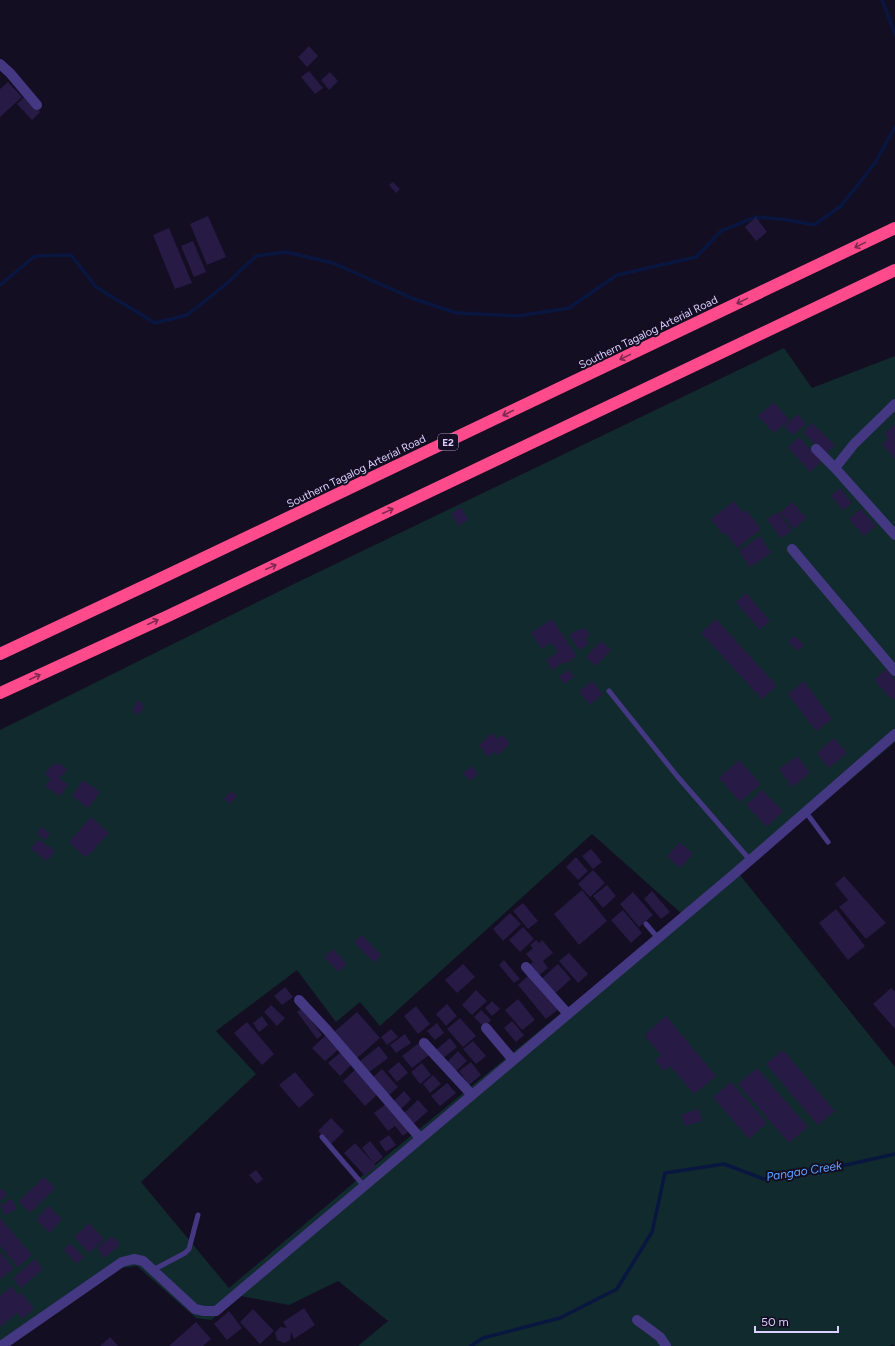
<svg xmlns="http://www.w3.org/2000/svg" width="895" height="1346" font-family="Figtree,sans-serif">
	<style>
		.green { fill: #112a2d; fill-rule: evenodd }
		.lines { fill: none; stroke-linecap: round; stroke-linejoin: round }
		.stream { stroke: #091740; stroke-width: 3.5 }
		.building { fill: #271a44 }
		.lane { stroke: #443882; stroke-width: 5 }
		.street { stroke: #443882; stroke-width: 10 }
		.highway { stroke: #ff4b8b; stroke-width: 12 }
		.oneway { stroke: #7e2952 }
		.labels { text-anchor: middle; stroke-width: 4; stroke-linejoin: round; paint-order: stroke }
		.shield { fill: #140e23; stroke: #9f96bd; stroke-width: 1 }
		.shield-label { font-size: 10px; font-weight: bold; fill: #dbd0ff }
		.street-label { font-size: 11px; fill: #dbd0ff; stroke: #140e23 }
		.water-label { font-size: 12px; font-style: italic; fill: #5ea1ff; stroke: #140e23 }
	</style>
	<rect width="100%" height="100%" fill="#140e23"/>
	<!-- green -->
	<path class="green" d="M784 348 812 388 895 356V742L739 874 895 1067V1346L892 1344 890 1346H358L388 1321 338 1281 289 1305 241 1296 211 1320 196 1318 137 1266 121 1268 0 1346V730L298 582ZM592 834 682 914 357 1180 229 1288 141 1182 256 1074 216 1031 297 970 336 1022 360 1002 380 1026Z"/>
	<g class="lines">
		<!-- stream -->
		<path class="stream" d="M882 0 895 34
			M0 285 35 256 71 255 96 287 155 323 187 315 225 285 256 256 286 252 333 263 414 299 457 313 518 316 569 308 617 275 696 257 721 231 756 217 789 220 814 225 841 206 875 163 895 127
			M471 1346 483 1338 560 1318 617 1289 652 1232 665 1173 724 1164 764 1179 815 1172 895 1154"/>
	</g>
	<!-- building -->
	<path class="building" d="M309 46 318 56 307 67 298 57Z
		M309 71 323 88 315 94 301 77Z
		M330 72 338 81 329 90 321 80Z
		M8 82 22 97 0 117V89Z
		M25 96 40 112 32 120 17 104Z
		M393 182 400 189 396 193 389 185Z
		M208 216 226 257 207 265 190 224Z
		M756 217 767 232 756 241 745 227Z
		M169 228 192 283 175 289 153 235Z
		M193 241 206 272 194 277 181 246Z
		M774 402 789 420 774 433 758 416Z
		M798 414 806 424 793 435 784 426Z
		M812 423 835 445 825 455 803 432Z
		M895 424V459L882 444 888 439 884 434Z
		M799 437 822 461 810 472 788 447Z
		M840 488 852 503 843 510 831 496Z
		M734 501 743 513 746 510 761 529 737 548 726 533 723 535 711 519Z
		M792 502 806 518 794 529 780 513Z
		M461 507 468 519 459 526 451 514Z
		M861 509 876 526 864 536 849 519Z
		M778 512 792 531 781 538 767 519Z
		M760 536 771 553 750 567 739 551Z
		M746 593 770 621 760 630 736 602Z
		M552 619 577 656 565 664 564 662 552 670 546 660 558 652 551 642 542 649 531 633Z
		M716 619 777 686 762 699 701 633Z
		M585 628 590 635 585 639 589 644 579 650 569 635 579 629 580 631Z
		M794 636 804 645 798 651 788 642Z
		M601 641 611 650 596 666 586 657Z
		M886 669 895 680V697L892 700 874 680Z
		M569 670 574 677 564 684 559 676Z
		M592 681 603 694 590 705 579 691Z
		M804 681 832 719 816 731 788 694Z
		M140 701 145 708 137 715 132 709 136 706 135 703Z
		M492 733 497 739 502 734 510 744 498 755 495 751 488 757 479 745Z
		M834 738 847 753 829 768 817 753Z
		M797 756 810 773 792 787 779 769Z
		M739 760 761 784 740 802 719 778Z
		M53 763 56 766 58 763 67 769 62 777 61 775 59 778 68 785 60 796 45 786 51 779 45 774Z
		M472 766 478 774 470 781 463 773Z
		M83 780 100 792 88 808 72 796Z
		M762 790 783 811 767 827 746 805Z
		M231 791 237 796 230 804 224 799Z
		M91 817 109 833 86 858 69 842Z
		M41 827 50 833 46 840 37 834Z
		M38 839 55 851 47 861 31 849Z
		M680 842 693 854 680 868 667 856Z
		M591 849 602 862 593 869 582 856Z
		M576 857 588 871 578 880 566 867Z
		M593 870 605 883 590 897 578 884Z
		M844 876 886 923 866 939 839 907 848 900 835 884Z
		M607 885 616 896 603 908 593 896Z
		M582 890 607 921 579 945 554 914Z
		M652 891 670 912 661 919 644 899Z
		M633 892 653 915 639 927 620 904Z
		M523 903 538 921 528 929 513 911Z
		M836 909 865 946 848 960 819 923Z
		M623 910 642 933 631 943 611 920Z
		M510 913 521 924 503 941 493 929Z
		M523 927 534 939 520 952 509 940Z
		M362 935 381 955 374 963 354 942Z
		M536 940 539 943 542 940 553 953 543 961 548 968 537 977 528 966 533 962 526 954 533 948 530 945Z
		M333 949 347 964 339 972 324 957Z
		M569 953 588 974 578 983 559 961Z
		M504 960 520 979 514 983 499 965Z
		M463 964 475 977 457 993 445 980Z
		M558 964 571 979 553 995 540 980Z
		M531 973 560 1008 546 1019 518 985Z
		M285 987 293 997 282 1005 274 996Z
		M891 988 895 992V1029L873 1004Z
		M476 990 487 1001 472 1015 462 1005Z
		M518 999 535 1020 522 1030 505 1010Z
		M492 1001 500 1009 492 1016 485 1008Z
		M447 1004 457 1016 446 1026 436 1014Z
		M271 1005 285 1018 277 1026 264 1012Z
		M416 1006 430 1024 418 1034 404 1016Z
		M302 1008 322 1035 317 1039 297 1012Z
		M481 1010 491 1020 484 1027 474 1017Z
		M357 1012 380 1038 356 1059 333 1033Z
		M262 1016 268 1025 259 1032 253 1023Z
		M666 1016 716 1076 694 1094 670 1066 664 1071 655 1060 661 1055 644 1035Z
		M460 1018 476 1036 463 1047 447 1029Z
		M512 1021 524 1035 516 1042 504 1028Z
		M247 1022 274 1054 262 1065 234 1033Z
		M437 1023 444 1033 435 1040 427 1031Z
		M391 1029 398 1037 387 1045 381 1037Z
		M405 1034 411 1043 396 1053 390 1045Z
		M325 1036 338 1050 325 1061 312 1048Z
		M450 1038 457 1047 442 1059 435 1051Z
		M473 1041 486 1056 476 1064 463 1049Z
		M419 1043 429 1055 412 1068 402 1056Z
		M379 1046 388 1058 368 1073 360 1061Z
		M783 1050 835 1111 818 1125 766 1064Z
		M342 1051 353 1063 340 1076 328 1063Z
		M458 1051 467 1061 455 1072 446 1063Z
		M399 1062 408 1073 397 1082 388 1071Z
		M471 1062 481 1075 469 1085 459 1071Z
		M422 1063 431 1075 420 1084 411 1072Z
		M357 1068 379 1093 365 1106 343 1081Z
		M757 1068 808 1127 789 1143 738 1084Z
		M382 1069 398 1087 387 1097 371 1079Z
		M295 1072 314 1095 299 1108 279 1085Z
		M433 1075 441 1084 430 1093 423 1084Z
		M731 1082 767 1123 749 1139 713 1097Z
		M447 1083 456 1093 440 1106 431 1096Z
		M404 1091 411 1099 400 1110 393 1102Z
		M418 1100 428 1111 412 1125 403 1114Z
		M386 1104 410 1130 403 1136 395 1126 388 1131 374 1113Z
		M699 1109 702 1121 685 1126 681 1115Z
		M331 1118 344 1131 331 1144 318 1131Z
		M389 1135 396 1145 386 1152 379 1142Z
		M370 1141 383 1157 374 1164 362 1148Z
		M355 1143 376 1166 365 1176 344 1153Z
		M256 1170 263 1179 257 1184 249 1175Z
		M44 1177 55 1188 30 1213 19 1201Z
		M0 1188 7 1194 0 1201Z
		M12 1199 17 1209 5 1215 0 1205Z
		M48 1206 62 1219 50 1233 36 1220Z
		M0 1218 32 1255 18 1267 0 1246Z
		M89 1223 104 1239 89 1253 74 1237Z
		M112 1236 120 1245 104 1258 97 1248Z
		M70 1243 84 1257 77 1264 64 1250Z
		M0 1252 14 1268 0 1279Z
		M35 1259 43 1269 21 1288 13 1278Z
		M12 1286 18 1295 21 1292 34 1309 22 1319 17 1313 0 1327V1296Z
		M304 1308 315 1325 294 1339 291 1332 290 1340 284 1343 277 1340 275 1333 280 1327 287 1328 283 1322Z
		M253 1309 274 1331 260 1344 240 1322Z
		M229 1311 242 1328 227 1340 214 1324Z
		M196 1322 211 1339 203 1346H169Z
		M110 1337 118 1346H100Z"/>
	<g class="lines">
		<!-- lane -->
		<path class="lane" d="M609 691 677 776 750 860
			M805 811 828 842
			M646 924 658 938
			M322 1137 364 1186
			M153 1270 185 1253 189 1249 198 1215"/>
		<!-- street -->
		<path class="street" d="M0 64 10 73 37 105
			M895 404 854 444 835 468 895 535
			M816 449 835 468
			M792 549 895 671
			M526 967 568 1014
			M299 1000 327 1030 420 1138
			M486 1028 513 1060
			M424 1043 472 1095
			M637 1320 660 1337 666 1346
			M1 1346 122 1262 134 1259 143 1261 195 1309 204 1311H216L733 875 895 734"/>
		<!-- highway -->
		<path class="highway" d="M0 654 153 582 895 228
			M0 693 168 616 895 270"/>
	</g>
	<!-- one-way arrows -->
	<defs><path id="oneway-shaft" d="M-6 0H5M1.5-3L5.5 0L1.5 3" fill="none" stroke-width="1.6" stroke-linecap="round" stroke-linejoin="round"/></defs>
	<g class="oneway">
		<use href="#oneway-shaft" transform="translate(860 245) rotate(154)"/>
		<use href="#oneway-shaft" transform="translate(742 301) rotate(154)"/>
		<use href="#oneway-shaft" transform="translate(625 357) rotate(154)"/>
		<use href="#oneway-shaft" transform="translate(508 413) rotate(154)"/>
		<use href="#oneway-shaft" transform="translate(388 511) rotate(-25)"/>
		<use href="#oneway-shaft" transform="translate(271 567) rotate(-25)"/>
		<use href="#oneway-shaft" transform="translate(153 622) rotate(-25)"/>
		<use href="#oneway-shaft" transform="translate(35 677) rotate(-25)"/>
	</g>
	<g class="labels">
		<!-- shield labels -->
		<rect class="shield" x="438" y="434" width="20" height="16" rx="3"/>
		<g class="shield-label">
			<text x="448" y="446">E2</text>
		</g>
		<!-- street labels -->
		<g class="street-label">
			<text transform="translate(648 332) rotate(-26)" y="4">Southern Tagalog Arterial Road</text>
			<text transform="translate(356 471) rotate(-26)" y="4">Southern Tagalog Arterial Road</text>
		</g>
		<!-- water labels -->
		<g class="water-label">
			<text transform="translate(804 1171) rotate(-9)" y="4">Pangao Creek</text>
		</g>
	</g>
	<!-- scale -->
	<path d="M755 1326v6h83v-6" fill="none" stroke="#dbd0ff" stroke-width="2"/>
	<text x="761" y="1326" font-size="12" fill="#dbd0ff" stroke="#140e23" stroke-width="3" paint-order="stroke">50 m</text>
</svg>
